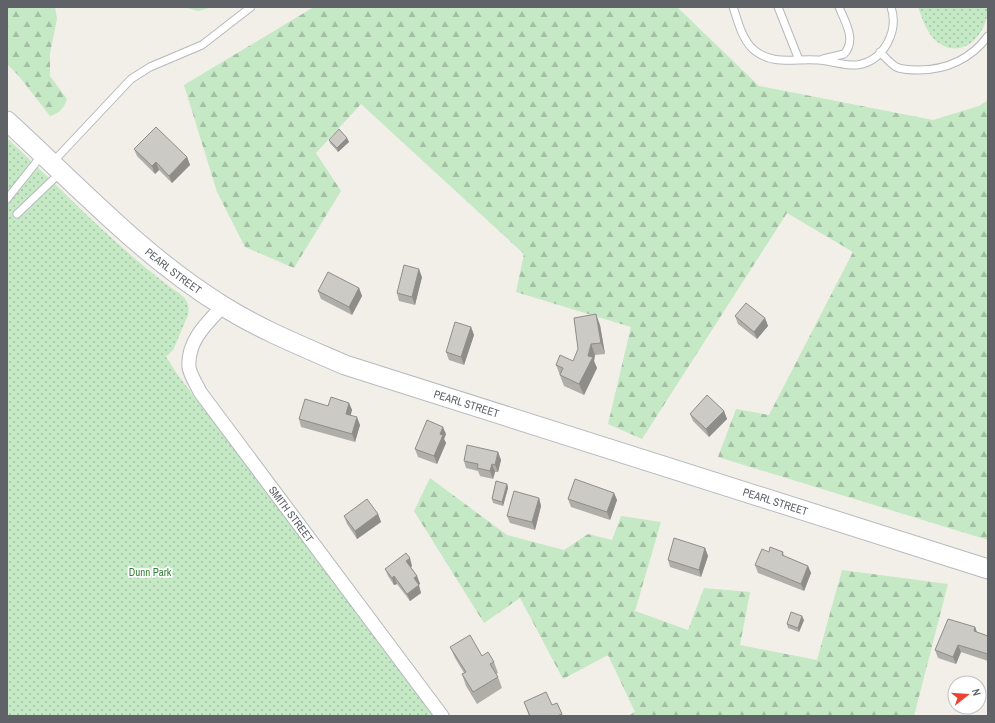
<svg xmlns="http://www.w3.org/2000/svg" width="995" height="723" font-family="'Archivo Narrow',sans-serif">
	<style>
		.forest { fill: url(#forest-firs) }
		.park { fill: url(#park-dots) }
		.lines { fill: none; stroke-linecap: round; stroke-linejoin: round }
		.service-casing { stroke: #b5b8bc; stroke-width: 9 }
		.minor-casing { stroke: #b5b8bc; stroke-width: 15 }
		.secondary-casing { stroke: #b6babf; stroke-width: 21 }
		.service { stroke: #fff; stroke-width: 7 }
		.minor { stroke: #fff; stroke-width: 13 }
		.secondary { stroke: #fff; stroke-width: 19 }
		.wall { fill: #afaea9 }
		.shaded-wall { fill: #8f8d8a }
		.building { fill: #cccac5; stroke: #8f8d8a }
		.labels { text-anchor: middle; stroke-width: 3.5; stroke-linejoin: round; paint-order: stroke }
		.street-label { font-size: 11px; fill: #5f6368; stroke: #fff }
		.park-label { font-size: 11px; fill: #348238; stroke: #fff }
	</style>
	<defs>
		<pattern id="forest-firs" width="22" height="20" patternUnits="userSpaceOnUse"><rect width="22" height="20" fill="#c5e8c5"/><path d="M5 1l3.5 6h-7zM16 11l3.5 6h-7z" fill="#a3c0a4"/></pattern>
		<pattern id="park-dots" width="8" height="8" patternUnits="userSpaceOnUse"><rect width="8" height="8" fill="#c5e8c5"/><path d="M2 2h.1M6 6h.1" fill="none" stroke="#a3c0a4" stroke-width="1.8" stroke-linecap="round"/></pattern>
	</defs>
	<rect width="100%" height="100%" fill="#f1efe8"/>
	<!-- forest -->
	<path class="forest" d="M7 7H55L57 19 50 53V76L67 99C64 108 60 113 50 116L18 75 7 64Z
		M183 7H212L198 11Z
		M314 7H677L759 86 933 120 979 106 988 100V540L718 457 736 409 769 415 853 252 787 213 642 439 608 424 631 327 516 292 524 254 361 104 316 153 341 191 294 268 245 247 217 192 184 85Z
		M430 478 507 535 564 550 588 534 612 540 621 516 661 522 635 611 688 630 704 588 750 592 740 645 817 660 842 570 948 584 914 716H628L635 712 608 655 563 679 520 598 484 623 414 511Z"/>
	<!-- park -->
	<path class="park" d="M918 7H988C988 35 961 63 935 40 926 31 922 18 918 7Z
		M7 138C59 187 109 240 166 284 177 293 192 297 188 315L173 350 167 356 165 355 177 374 439 716H7Z"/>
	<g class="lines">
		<defs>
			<path id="service" d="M733 7C738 21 742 40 754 50 773 66 796 58 818 60 832 61 844 66 857 65 884 61 899 31 891 7
				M778 7 799 60
				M880 52C885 57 890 63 896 67 903 70 911 70 918 70 946 70 971 59 988 36
				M823 59 844 54C857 40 845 22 839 7
				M52 163 131 79 150 67 202 45 251 7
				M7 199 42 155
				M17 214 60 173"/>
			<g id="minor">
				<path id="s1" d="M223 306C207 323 187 341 189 367 190 375 197 385 200 392L442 716"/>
			</g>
			<g id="secondary">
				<path id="s2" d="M7 121C77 185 142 256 223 306 261 330 304 347 345 365L988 569"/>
			</g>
		</defs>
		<!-- service casing -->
		<use href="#service" class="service-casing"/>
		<!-- minor casing -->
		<use href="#minor" class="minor-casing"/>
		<!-- secondary casing -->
		<use href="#secondary" class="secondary-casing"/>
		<!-- service -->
		<use href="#service" class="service"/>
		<!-- minor -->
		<use href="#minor" class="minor"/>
		<!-- secondary -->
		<use href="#secondary" class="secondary"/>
	</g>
	<!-- wall -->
	<path class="wall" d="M347 138 349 142 338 152 330 143 329 140Z
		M134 149 187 157 190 165 172 183 159 170 155 174 137 156Z
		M422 277 415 305 399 301 397 293Z
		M359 288 362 296 352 315 321 299 318 291Z
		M735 316 765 318 768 326 757 339 738 324Z
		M600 325 605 354 595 355 594 361 597 368 584 395 564 386 556 365 573 361Z
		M471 327 474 335 464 365 449 360 446 352Z
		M349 403 352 410 350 415 360 425 355 442 301 427 299 419 328 406Z
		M724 411 727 419 709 437 693 421 690 414Z
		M446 434 444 439 446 443 437 464 418 457 415 449Z
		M498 452 501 460 498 472H495L493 479 480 476 478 471 466 468 464 461Z
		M507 484 508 488 503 506 493 503 492 499Z
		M614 493 617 500 610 520 571 507 568 499Z
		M539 498 541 506 535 530 510 523 507 516Z
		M378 514 381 522 357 539 347 524 344 516Z
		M705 548 708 556 701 577 670 567 668 560Z
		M769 552H783L784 556 808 566 811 573 804 591 758 573 755 565Z
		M412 566 411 567 417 576 420 584 418 585 421 593 410 601 397 584 394 585 388 576 385 569Z
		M804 620 799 632 788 628 787 624Z
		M975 627 977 632 988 636V661L961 652 956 664 938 658 935 650Z
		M450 647 482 656 494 662 498 673 496 674 498 677 502 688 477 704 466 686 462 674 464 673 455 658Z
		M524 702 552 705 557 703 563 716H529Z"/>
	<!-- shaded-wall -->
	<path class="shaded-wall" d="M347 138 349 142 338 152 337 148Z
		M187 157 190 165 172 183 169 176Z
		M156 162 159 170 155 174 152 166Z
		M419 269 422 277 415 305 412 297Z
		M359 288 362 296 352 315 349 307Z
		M596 314 600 325 605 354 601 343Z
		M765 318 768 326 757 339 754 332Z
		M471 327 474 335 464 365 461 357Z
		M591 344 595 355 594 361 597 368 584 395 579 384 588 356Z
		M349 403 352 410 349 422 346 414Z
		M724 411 727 419 709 437 706 429Z
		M357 417 360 425 355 442 352 434Z
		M443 427 446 434 444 439 446 443 437 464 434 456 440 434Z
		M498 452 501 460 498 472 495 465Z
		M492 464 495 472 493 479 490 471Z
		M507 484 508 488 503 506 502 502Z
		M614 493 617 500 610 520 607 512Z
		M539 498 541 506 535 530 532 522Z
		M378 514 381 522 357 539 355 531Z
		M705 548 708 556 701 577 699 570Z
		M410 558 412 566 409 569 406 561Z
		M808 566 811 573 804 591 801 584Z
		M394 576 397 584 394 585 392 578Z
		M417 576 420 584 416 586 414 578Z
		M419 585 421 593 410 601 407 594Z
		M802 616 804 620 799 632 798 628Z
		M975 627 978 635 974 631Z
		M958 645 961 652 956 664 953 657Z"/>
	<!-- building -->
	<path class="building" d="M156 127 187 157 169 176 156 162 152 166 134 149Z
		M339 129 347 138 337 148 329 140Z
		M404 265 419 269 412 297 397 293Z
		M328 272 359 288 349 307 318 291Z
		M746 303 765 318 754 332 735 316Z
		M596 314 601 343 591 344 588 356 593 357 579 384 560 375 563 368 556 365 560 355 573 361 578 349 574 318Z
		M455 322 471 327 461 357 446 352Z
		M707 395 724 411 706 429 690 414Z
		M331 397 349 403 346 414 357 417 352 434 299 419 305 399 328 406Z
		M427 420 443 427 440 434 443 435 434 456 415 449Z
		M467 445 498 452 495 465 492 464 490 471 477 468 478 464 464 461Z
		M575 479 614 493 607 512 568 499Z
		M496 481 507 484 502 502 492 499Z
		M514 491 539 498 532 522 507 516Z
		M367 499 378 514 355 531 344 516Z
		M674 538 705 548 699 570 668 560Z
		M770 547 783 552 782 555 808 566 801 584 755 565 762 549 769 552Z
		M406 553 410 558 406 561 417 576 414 578 419 585 407 594 394 576 392 578 385 569Z
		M791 612 802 616 798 628 787 624Z
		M948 619 975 627 974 631 988 636V654L958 645 953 657 935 650Z
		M470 635 482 656 488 652 494 662 490 664 498 677 473 692 462 674 466 672 450 647Z
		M546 692 552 705 557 703 562 714 557 716H530L524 702Z"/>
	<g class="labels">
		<!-- street labels -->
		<g class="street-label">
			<text dy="4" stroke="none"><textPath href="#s2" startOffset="224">PEARL STREET</textPath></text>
			<text dy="4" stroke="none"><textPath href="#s2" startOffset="548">PEARL STREET</textPath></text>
			<text dy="4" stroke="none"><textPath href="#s2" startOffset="872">PEARL STREET</textPath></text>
			<text dy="4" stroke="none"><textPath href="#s1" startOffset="252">SMITH STREET</textPath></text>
		</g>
		<!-- park labels -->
		<g class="park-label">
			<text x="150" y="576">Dunn Park</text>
		</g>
	</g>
	<!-- border -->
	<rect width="995" height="723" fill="none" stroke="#5f6368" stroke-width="16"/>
	<!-- north arrow -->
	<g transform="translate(967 695) rotate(73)"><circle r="19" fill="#ffffff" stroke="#bfc1c3"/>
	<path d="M0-3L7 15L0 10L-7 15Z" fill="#ea4335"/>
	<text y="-6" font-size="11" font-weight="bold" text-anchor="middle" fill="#5f6368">N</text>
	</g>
</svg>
